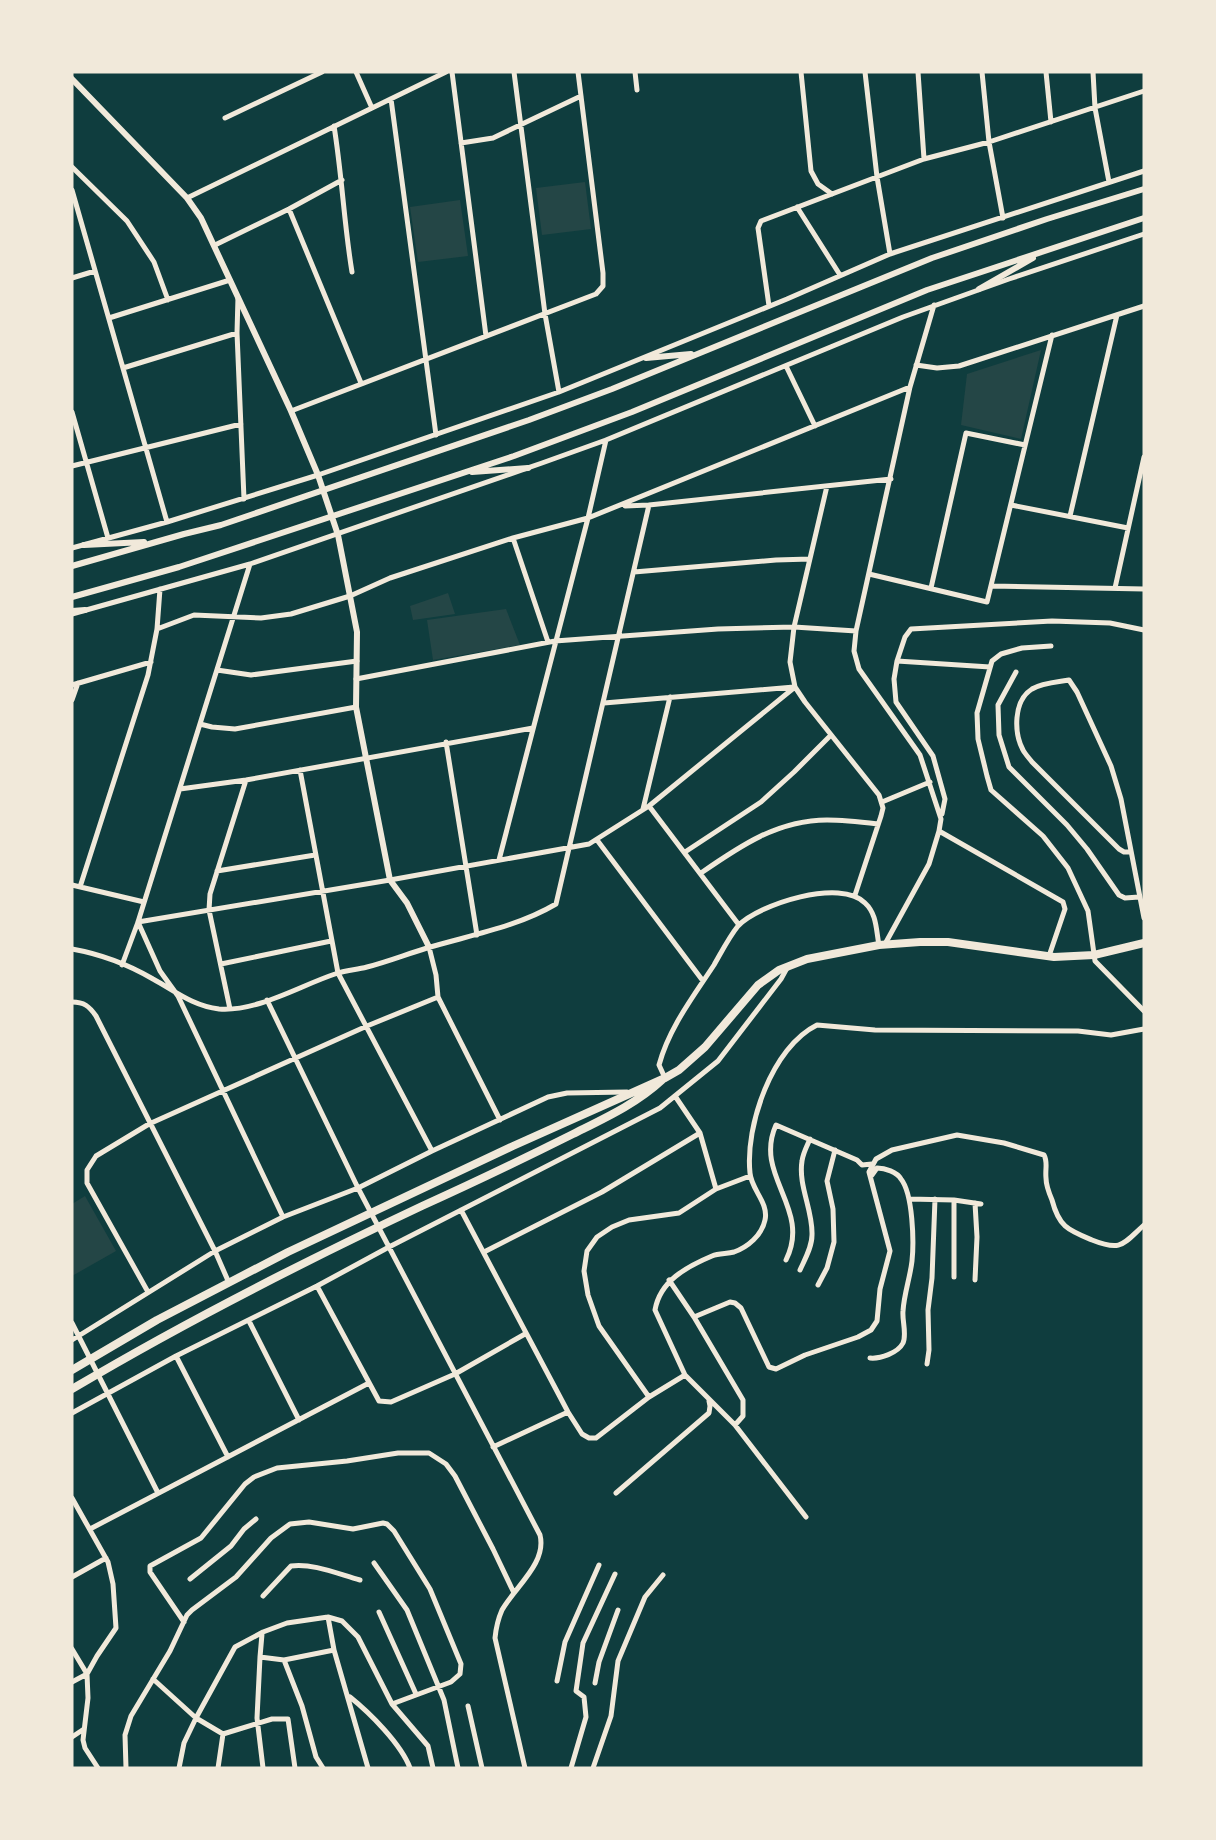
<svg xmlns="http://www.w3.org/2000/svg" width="1216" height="1840" font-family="'Nunito Sans',sans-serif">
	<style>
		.green { fill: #244646 }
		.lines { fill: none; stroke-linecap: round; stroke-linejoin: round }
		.minor { stroke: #f1e9da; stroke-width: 5 }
		.tertiary { stroke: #f1e9da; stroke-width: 6 }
		.trunk { stroke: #f1e9da; stroke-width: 8 }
	</style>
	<rect width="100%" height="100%" fill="#0f3d3e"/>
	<!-- green -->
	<path class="green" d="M585 182 591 229 542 235 536 188Z
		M460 200 468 256 418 262 410 207Z
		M1041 350 1021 439 961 425 967 374Z
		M448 593 455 614 413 620 410 606Z
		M506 609 520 645 433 660 427 620Z
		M85 1196 116 1251 72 1276V1204Z"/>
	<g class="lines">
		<!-- minor -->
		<path class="minor" d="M356 72 372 108
			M452 72 486 336
			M514 72 545 314 559 392
			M635 72 637 90
			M801 72 811 171 818 184 832 194
			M865 72 877 177 890 254
			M918 72 924 159
			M982 72 989 142 1003 218
			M1046 72 1051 122
			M1093 72 1095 108 1109 182
			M391 99 436 435
			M225 118 322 72
			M334 126C342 175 344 224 352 272
			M461 143 493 138 581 96
			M72 167 127 221 154 262 168 300
			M72 190 167 522
			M187 198 446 72
			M797 207 840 275
			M289 209 361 383
			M215 245 289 209 342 180
			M72 278 95 271
			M238 297 237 333 244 499
			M769 306 758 228 761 221 924 159 989 142 1144 91
			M109 318 230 280
			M916 365 937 368 959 366 1144 306
			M786 366 815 426
			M123 368 237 333
			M291 411 596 294 603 286V273L578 72
			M72 412 108 538
			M72 466 241 424
			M827 486 794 627 790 662 795 687 805 702 879 795 883 808 881 816 855 895
			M1011 505 1128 528
			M625 506 649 505 891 479
			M1070 516 1117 315
			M513 538 548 642
			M72 548 167 522 318 475 559 392 787 299 890 254 1144 171
			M634 572 776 560 810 559
			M869 574 987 602 1052 335
			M991 586 1144 589
			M931 588 966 433 1025 445
			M1115 588 1144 457
			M72 614 250 564 542 463 606 440 903 317 1009 279 1144 234
			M157 629 194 615 261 618 291 614 350 596 390 578 513 538 588 518 910 387
			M1051 646 1022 648 1001 654 992 661 977 713 978 739 987 776 991 790 1043 836 1068 868 1088 911 1095 961 1144 1011
			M897 661 990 667
			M217 670 251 675 357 661
			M1016 672 998 705 999 735 1009 767 1067 825 1087 849 1119 895 1125 898 1139 897
			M356 679 555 641 718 629 794 627 856 631
			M72 685 151 662
			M72 700 78 683
			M604 703 794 687
			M200 724 212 727 235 729 356 707
			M446 742 477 935
			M300 770 338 973 432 1151
			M180 789 246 780 533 728
			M882 802 930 782
			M649 806 739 925
			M643 809 670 697
			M942 814 945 799 933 756 896 702 894 679 897 661 905 637 911 629 1052 621 1110 623 1144 630
			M939 831 1063 902 1065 909 1049 956
			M597 840 703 981
			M685 852 761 802 794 772 831 735
			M1130 852H1124L1119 849 1032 762C1029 758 1025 754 1023 750 1014 733 1013 701 1032 689 1042 683 1058 682 1069 680L1077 692 1111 766 1121 799 1144 918
			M499 860 588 518 606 440
			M217 871 315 855
			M701 873C740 846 778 820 827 820 844 820 861 822 878 824
			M72 885 144 902
			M80 887 148 675 157 629 160 589
			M885 944 929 864 939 831 941 819 920 755 859 669 854 651 856 631 910 387 934 305
			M429 947 436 975 438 997 500 1120
			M72 949C100 954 129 965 153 979 175 991 193 1006 219 1009 257 1012 299 986 335 974 346 970 356 970 367 967 387 962 407 954 427 948 471 935 517 927 556 904L649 505
			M221 964 331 941
			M122 965 138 922 250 564
			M267 1000 358 1188 540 1535C547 1563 515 1587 502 1610 498 1619 496 1628 495 1638L525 1768
			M72 1002C84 1002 89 1006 96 1016L215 1251 229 1283
			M230 1009 209 910 210 894 246 780
			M665 1078 659 1065C669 1028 693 997 714 965 721 953 729 937 738 926 759 904 841 878 865 903 877 914 876 930 879 945
			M675 1096 700 1133 716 1189
			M909 1199 954 1200 981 1204
			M954 1200V1277
			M461 1210 568 1412 582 1434 589 1438H596L649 1397 685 1375
			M283 1217 178 996 160 971 138 922 390 880 589 844 649 806 795 687
			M484 1252 602 1192 700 1133
			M786 1260C812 1208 753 1176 776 1125L857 1160 862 1165 872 1164
			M800 1270C805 1259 812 1247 812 1235 813 1210 798 1186 802 1161 803 1153 807 1146 810 1139
			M669 1280 694 1317 743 1400V1416L735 1425
			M975 1280 977 1237 975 1203
			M818 1285 827 1268 834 1242 833 1209 827 1181 835 1150
			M317 1286 379 1401 391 1402 455 1374 525 1334
			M148 1292 87 1183V1170L96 1156 149 1124 367 1026 438 997
			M694 1317 730 1302 735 1303 741 1308 769 1367 776 1369 805 1355 858 1337 871 1330 877 1321 880 1289 890 1251 869 1172 876 1159 892 1150 957 1135 1004 1143 1044 1155C1048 1162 1045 1169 1046 1178 1046 1186 1049 1193 1052 1200 1059 1227 1068 1230 1092 1240 1122 1252 1123 1244 1144 1225
			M249 1321 299 1420
			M72 1323 158 1493
			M72 1340 215 1251 283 1217 358 1188 432 1151 548 1097 567 1093 627 1092
			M176 1356 228 1457
			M870 1358C880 1359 898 1353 903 1343 907 1334 902 1321 903 1311 904 1294 910 1278 912 1261 914 1242 913 1194 901 1179 897 1172 885 1168 877 1168L872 1175
			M927 1364 929 1350 928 1310 932 1278 935 1199
			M649 1397 599 1326 588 1295 584 1271 587 1251 597 1237 612 1227 629 1220 679 1213 716 1189 750 1176
			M72 1413 176 1356 317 1286 389 1247 660 1108 718 1061 781 979 787 968
			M493 1447 568 1412
			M616 1493 709 1413 710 1406 709 1401
			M72 1498 108 1562 113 1584 116 1628 97 1656 87 1674 88 1698 83 1740 85 1748 98 1768
			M806 1517 735 1425 685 1375 655 1310C660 1281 686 1267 712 1256 719 1253 727 1254 734 1252 748 1247 762 1235 765 1220 769 1203 751 1189 750 1173 745 1126 772 1047 817 1025L875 1030 1078 1031 1111 1035 1144 1029
			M90 1529 369 1383
			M374 1563 407 1610 444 1700 458 1768
			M72 1577 106 1558
			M190 1579 231 1546 244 1529 256 1519
			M263 1596 291 1566C313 1563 338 1574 360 1580
			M379 1612 416 1694
			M328 1617 334 1650
			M184 1622 150 1572V1566L201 1538 245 1484 254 1477 277 1468 347 1461 398 1453H429L446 1464 455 1476 493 1549 514 1593
			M72 1649 87 1674 72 1682
			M260 1657 262 1634
			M284 1660 302 1706 316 1757 323 1768
			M153 1679 196 1718 223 1734
			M557 1681 565 1642 599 1565
			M595 1683 599 1662 618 1610
			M350 1697C370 1713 401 1744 410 1768
			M468 1706 482 1768
			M223 1734 272 1719H288L295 1768
			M72 1737 84 1729
			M126 1768 125 1735 131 1716 170 1651 187 1615 192 1610 236 1577 271 1538 290 1524 309 1522 353 1529 383 1523 387 1524 394 1531 430 1589 461 1664 460 1674 451 1682 392 1704
			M179 1768 184 1743 196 1718 235 1647 263 1632 287 1623 328 1617 342 1621 358 1637 392 1704 428 1746 433 1768
			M218 1768 223 1734
			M263 1768 257 1718 260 1657 284 1660 334 1650 368 1768
			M571 1768 586 1717 584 1697 576 1691 583 1643 615 1574
			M593 1768 611 1716 618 1661 645 1597 663 1575"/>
		<!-- tertiary -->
		<path class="tertiary" d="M72 79 187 198 201 218 291 411 318 475 338 535 357 632 356 707 390 880 407 903 429 947
			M979 289 1033 258
			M646 358 691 354
			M472 472 528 468
			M84 545 144 542
			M72 566 184 534 221 525 529 420 612 389 932 258 1047 219 1144 189
			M72 597 179 567 514 456 632 412 927 290 1144 218
			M72 611 85 610"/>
		<!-- trunk -->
		<path class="trunk" d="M72 1370 157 1320 288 1252 513 1146 665 1078 679 1070 705 1047 758 985 779 970 807 959 879 945 920 942H948L1054 957 1094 955 1144 943
			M72 1389C185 1322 303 1262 422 1206 473 1183 523 1159 573 1134 605 1118 636 1104 662 1080"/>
	</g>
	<!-- border -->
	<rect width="1216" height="1840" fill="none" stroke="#f1e9da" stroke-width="147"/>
</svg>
